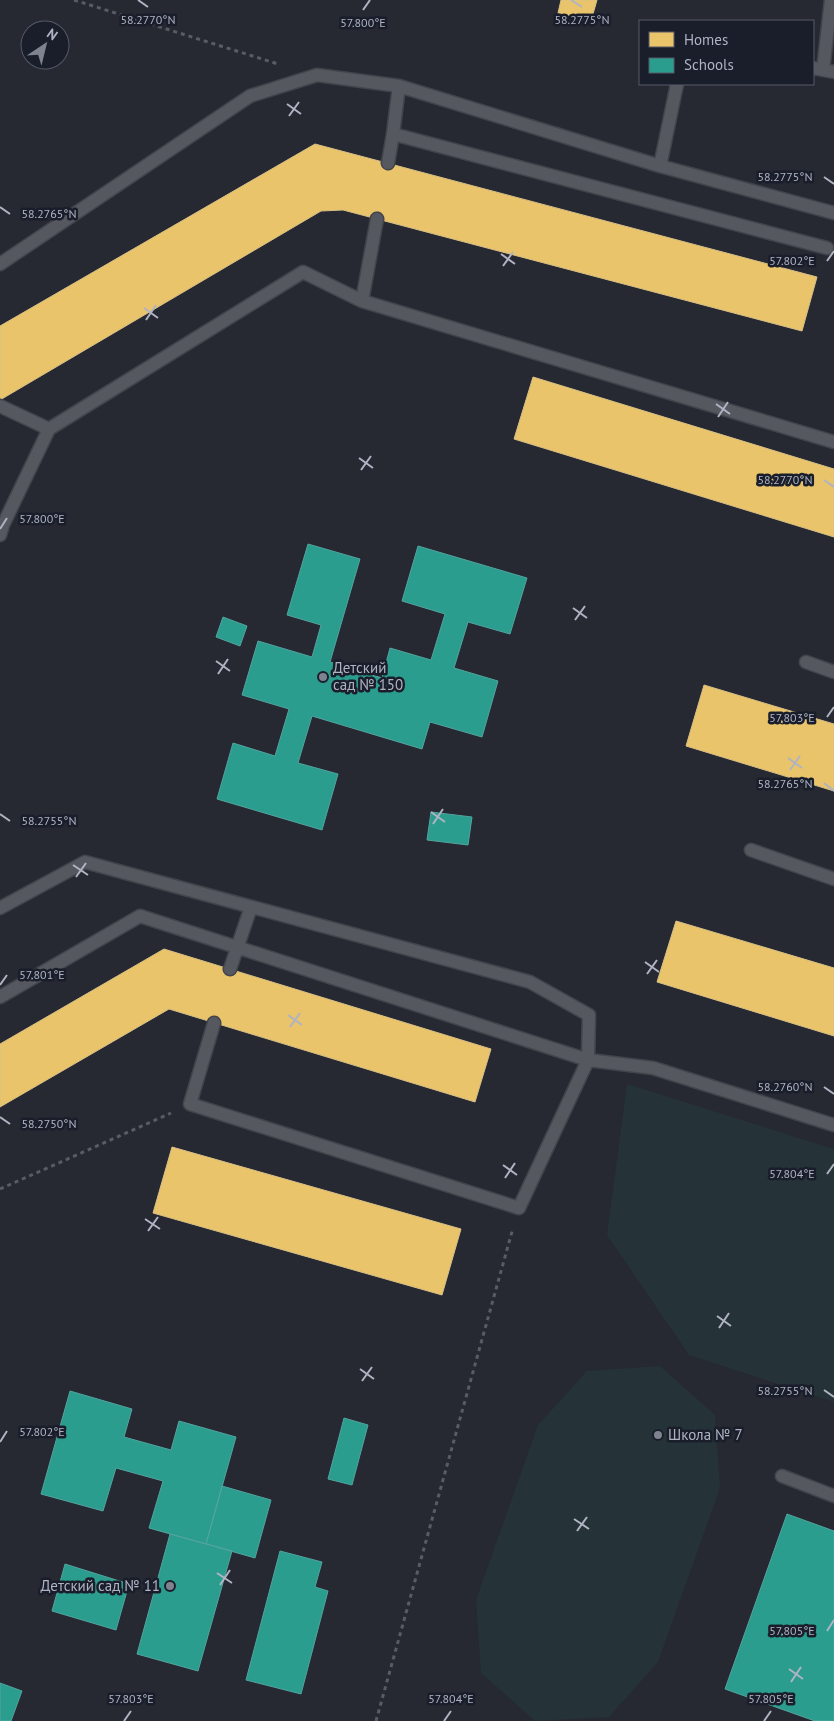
<svg xmlns="http://www.w3.org/2000/svg" width="834" height="1721" font-family="'PT Sans',sans-serif">
	<style>
		.green { fill: #253237 }
		.homes { fill: #e9c46a; stroke: #d8bf85 }
		.schools { fill: #2a9d8f; stroke: #52a49f }
		.lines { fill: none; stroke-linecap: round; stroke-linejoin: round }
		.lane-casing { stroke: #42444b; stroke-width: 15 }
		.path { stroke: #595c64; stroke-width: 3; stroke-dasharray: 4 4; stroke-linecap: butt }
		.lane { stroke: #565860; stroke-width: 12 }
		.ticks { fill: none; stroke: #afb3c3; stroke-width: 2 }
		.poi-dot { fill: #7f8390; stroke: #1a1e2b; stroke-width: 2 }
		.labels { text-anchor: middle; stroke-width: 5; stroke-linejoin: round; paint-order: stroke }
		.poi-label { font-size: 15px; fill: #afb3c3; stroke: #1a1e2b; text-anchor: start }
		.ticks-label { font-size: 12px; text-anchor: middle; fill: #afb3c3; stroke: #1a1e2b; stroke-width: 5; stroke-linejoin: round; paint-order: stroke }
	</style>
	<rect width="100%" height="100%" fill="#262932"/>
	<!-- green -->
	<path class="green" d="M627 1084 834 1149V1402L689 1355 607 1235Z
		M660 1366 715 1415 720 1488 658 1662 609 1717 535 1721 481 1673 476 1600 538 1425 587 1371Z"/>
	<!-- homes -->
	<path class="homes" d="M561 0H597L591 21 558 13Z
		M315 144 817 277 802 331 343 210 321 211 0 400V326Z
		M533 377 834 469V537L514 439Z
		M704 685 834 724V791L686 746Z
		M676 921 834 968V1036L657 982Z
		M164 949 491 1049 475 1102 169 1009 0 1107V1044Z
		M172 1147 461 1229 442 1295 153 1213Z"/>
	<!-- schools -->
	<path class="schools" d="M308 544 360 559 330 662 382 678 390 648 431 660 445 614 402 601 418 546 527 578 510 634 468 622 454 668 498 681 482 737 430 722 422 749 312 716 298 763 338 774 322 830 217 799 233 743 275 756 289 709 242 695 258 641 312 657 321 625 287 615Z
		M223 617 247 626 240 646 216 637Z
		M431 812 472 817 468 845 427 840Z
		M70 1391 132 1409 124 1437 171 1450 179 1421 236 1437 206 1544 149 1528 163 1481 116 1468 103 1511 41 1494Z
		M344 1418 368 1425 352 1485 328 1479Z
		M222 1486 271 1500 255 1558 206 1544Z
		M787 1514 834 1531V1721H815L725 1689Z
		M170 1534 232 1551 198 1671 137 1654Z
		M280 1551 322 1562 315 1587 328 1591 301 1694 246 1680Z
		M65 1564 129 1584 116 1630 52 1611Z
		M0 1683 22 1691 11 1721H0Z"/>
	<g class="lines">
		<defs>
			<path id="lane" d="M813 68 834 72
				M823 70 831 0
				M393 134 827 248
				M388 163 393 134 399 86
				M660 166 834 213
				M0 264 250 96 317 75 399 86 660 166 677 84
				M362 301 377 219
				M0 406 49 429
				M0 535 3 525 49 429 303 272 362 301 834 442
				M806 662 834 672
				M751 850 834 879
				M0 908 85 862 530 982 589 1015 588 1060 519 1208 190 1104 214 1023
				M230 969 251 907
				M0 997 140 916 588 1060 653 1068 834 1125
				M782 1476 834 1496"/>
		</defs>
		<!-- lane casing -->
		<use href="#lane" class="lane-casing"/>
		<!-- path -->
		<path class="path" d="M74 0 278 64
			M0 1189 171 1113
			M376 1721 513 1228"/>
		<!-- lane -->
		<use href="#lane" class="lane"/>
	</g>
	<!-- ticks -->
	<path class="ticks" d="M138 0 148 7M571 0 582 7M363 10 370 0M287 104 301 114M289 116 299 102M824 177 834 184M0 207 10 214M501 254 515 264M827 261 834 251M503 266 513 252M144 308 158 318M146 320 156 305M716 404 730 414M718 417 728 402M359 458 373 468M361 470 371 456M824 480 834 487M0 529 7 518M573 608 587 618M575 620 585 606M216 661 230 671M218 674 228 659M827 717 834 707M788 758 802 768M790 770 800 756M824 783 834 791M431 812 445 822M0 814 10 821M433 824 443 809M73 865 88 875M76 877 86 863M645 962 659 972M647 974 657 960M0 985 7 975M288 1015 302 1025M290 1027 300 1013M824 1087 834 1094M0 1117 10 1124M503 1165 517 1175M827 1174 834 1164M505 1178 515 1163M145 1219 160 1229M148 1231 158 1217M717 1316 731 1326M719 1328 729 1313M360 1369 374 1379M362 1381 372 1367M824 1390 834 1397M0 1442 7 1431M574 1519 589 1529M577 1531 587 1517M217 1573 232 1583M220 1585 230 1570M827 1631 834 1620M789 1669 803 1679M791 1682 801 1667M124 1721 131 1711M444 1721 451 1711M764 1721 771 1711"/>
	<!-- markers -->
	<g class="poi-dot">
		<circle cx="323" cy="677" r="5"/>
		<circle cx="658" cy="1435" r="5"/>
		<circle cx="170" cy="1586" r="5"/>
	</g>
	<g class="labels">
		<!-- poi labels -->
		<g class="poi-label">
			<text x="333" y="673">Детский<tspan x="333" dy="17">сад № 150</tspan></text>
			<text x="668" y="1440">Школа № 7</text>
			<text x="160" y="1591" text-anchor="end">Детский сад № 11</text>
		</g>
	</g>
	<g class="ticks-label">
		<text x="148" y="24">58.2770°N</text>
		<text x="582" y="24">58.2775°N</text>
		<text x="363" y="27">57.800°E</text>
		<text x="785" y="181">58.2775°N</text>
		<text x="49" y="218">58.2765°N</text>
		<text x="792" y="265">57.802°E</text>
		<text x="785" y="484">58.2770°N</text>
		<text x="42" y="523">57.800°E</text>
		<text x="792" y="722">57.803°E</text>
		<text x="785" y="788">58.2765°N</text>
		<text x="49" y="825">58.2755°N</text>
		<text x="42" y="979">57.801°E</text>
		<text x="785" y="1091">58.2760°N</text>
		<text x="49" y="1128">58.2750°N</text>
		<text x="792" y="1178">57.804°E</text>
		<text x="785" y="1395">58.2755°N</text>
		<text x="42" y="1436">57.802°E</text>
		<text x="792" y="1635">57.805°E</text>
		<text x="131" y="1703">57.803°E</text>
		<text x="451" y="1703">57.804°E</text>
		<text x="771" y="1703">57.805°E</text>
	</g>
	<!-- legend -->
	<rect x="639" y="20" width="175" height="65" fill="#1a1e2b" stroke="#565a68"/>
	<rect x="649" y="32" width="25" height="15" fill="#e9c46a" stroke="#565a68"/>
	<text x="684" y="45" font-size="15" fill="#afb3c3">Homes</text>
	<rect x="649" y="58" width="25" height="15" fill="#2a9d8f" stroke="#565a68"/>
	<text x="684" y="70" font-size="15" fill="#afb3c3">Schools</text>
	<!-- north arrow -->
	<g transform="translate(45 45) rotate(35)"><circle r="24" fill="#1a1e2b" stroke="#565a68"/>
	<path d="M0-4L9 19L0 12L-9 19Z" fill="#7f8390"/>
	<text y="-8" font-size="14" font-weight="bold" text-anchor="middle" fill="#afb3c3">N</text>
	</g>
</svg>
